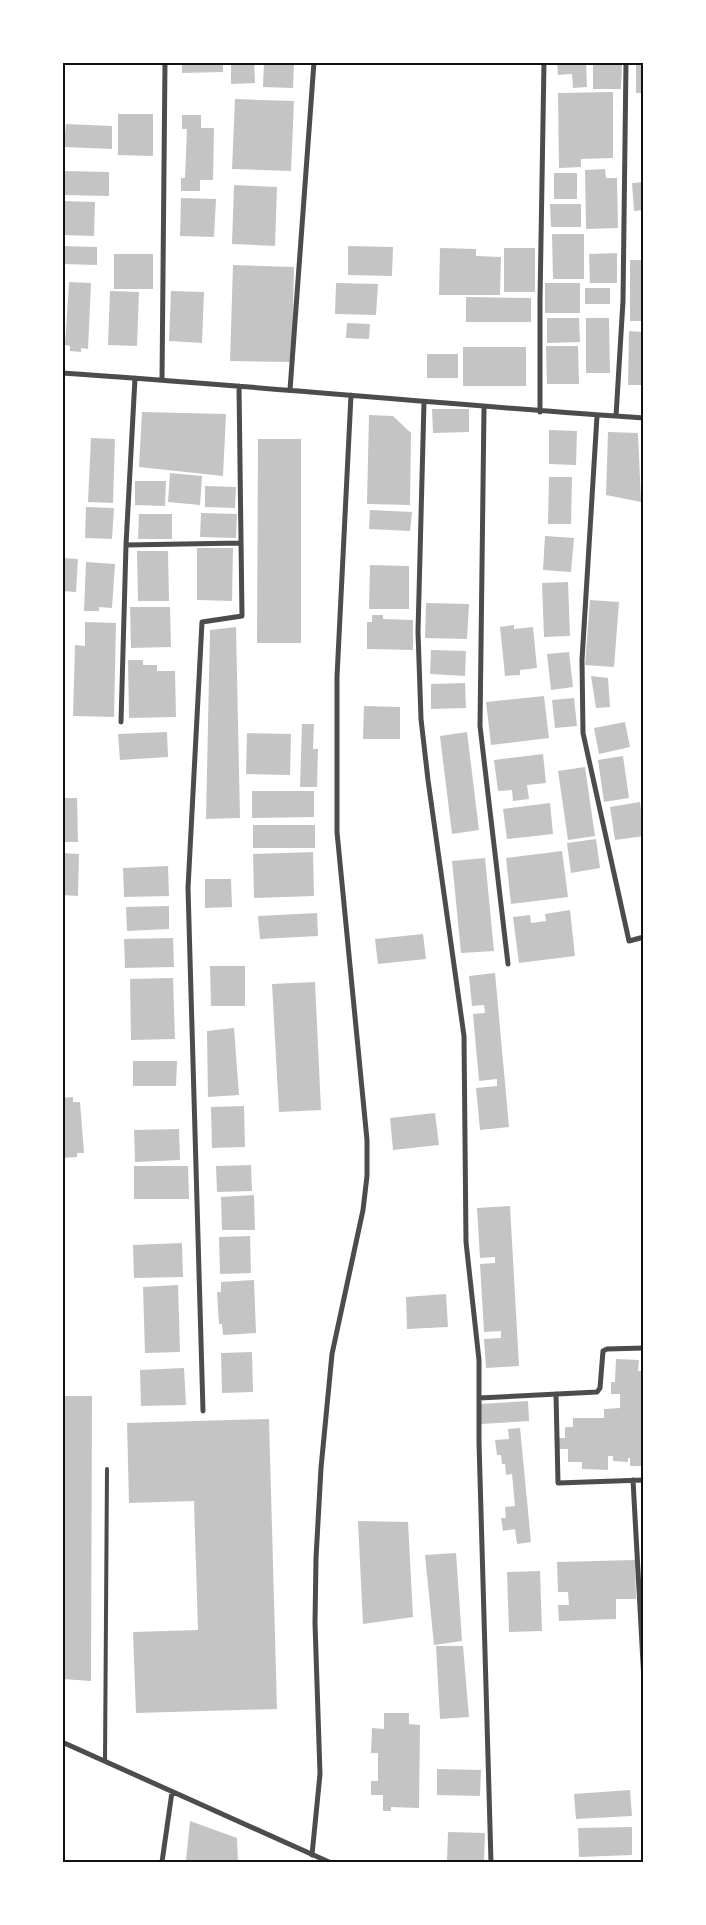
<svg xmlns="http://www.w3.org/2000/svg" width="706" height="1925" font-family="'Asap Condensed',sans-serif">
	<style>
		.building { fill: #c4c4c4 }
		.lines { fill: none; stroke-linecap: round; stroke-linejoin: round }
		.service { stroke: #4c4c4c; stroke-width: 4 }
		.minor { stroke: #4c4c4c; stroke-width: 5 }
		.neatline { fill: none; stroke: #111; stroke-width: 2 }
	</style>
	<rect width="100%" height="100%" fill="#fff"/>
	<!-- building -->
	<path class="building" d="M182 62H223V72L182 73Z
		M231 62H254L255 83 231 84Z
		M264 62H294L293 88 263 87Z
		M557 62H586L587 87 573 88 572 74 558 75Z
		M593 62H622L621 89H593Z
		M636 62H644V93H636Z
		M613 92V158L581 159V167L559 168 558 93Z
		M235 99 294 101 291 171 232 169Z
		M118 114H153V156L118 155Z
		M182 115H201V128H214L213 180H200V191H181V178H185L187 129H182Z
		M66 124 112 126V149L64 147Z
		M605 169 606 178H617L618 228 586 229 585 170Z
		M63 171 109 172V196L63 195Z
		M554 173H577V199H554Z
		M644 182V210L634 211 632 183Z
		M234 185 277 187 275 246 232 244Z
		M181 198 216 199 214 237 180 236Z
		M63 201 95 202 94 236 62 235Z
		M550 204H581V227H551Z
		M552 234H584V279H553Z
		M62 246 97 247V265L62 264Z
		M348 246 393 247 392 276 348 275Z
		M440 248 476 249V256L501 257 500 295H439Z
		M504 248H535V292H504Z
		M617 253V283H590L589 254Z
		M114 254H153V289H114Z
		M630 260H644V321H630Z
		M233 265 294 267 292 362 230 361Z
		M69 282 91 283 88 349 81 348V352L70 351V346L65 345Z
		M336 283 378 284 376 315 335 314Z
		M545 283H580V313H545Z
		M585 288H610V304H585Z
		M110 291 139 292 137 346 108 345Z
		M171 291 204 292 202 343 169 341Z
		M466 297 531 298V322H466Z
		M547 318H579L580 342 547 343Z
		M586 318H609L610 373H586Z
		M347 323 370 324 369 339 346 338Z
		M629 331 644 332V385H628Z
		M546 346H578L579 384H547Z
		M463 347H526V386H463Z
		M427 354H458V378H427Z
		M432 409H469V432L433 433Z
		M142 412 226 414 223 476 139 467Z
		M369 415 393 416 411 433 410 505 367 504Z
		M549 430 577 431 576 465 549 464Z
		M608 432 638 433 641 502 606 495Z
		M91 438 115 439 113 503 88 502Z
		M258 439H301V643H257Z
		M170 473 202 476 200 505 168 502Z
		M549 477H572L571 524H548Z
		M135 481H166L165 506 135 505Z
		M205 486 236 487 235 508 205 507Z
		M86 507 114 508 112 539 85 538Z
		M370 510 412 512 410 531 369 529Z
		M201 513 237 514 236 538 200 537Z
		M139 514H172V539H138Z
		M545 536 574 538 571 572 543 570Z
		M197 548H233L232 601 197 600Z
		M137 551H168L169 601H138Z
		M62 558 78 559 76 592 62 591Z
		M86 562 115 564 112 608 99 607V611H84Z
		M370 565 409 566V609H369Z
		M568 582 570 636 544 637 542 583Z
		M590 600 619 602 614 667 585 665Z
		M426 603 469 604 467 639 425 638Z
		M130 607H170L171 647 131 648Z
		M372 615H383V619L413 620V650L367 649V622H372Z
		M85 622 116 623 114 717 73 716 75 645 85 646Z
		M514 625V629L533 627 537 668 520 670V675L505 676 500 627Z
		M236 627 240 818 206 819 210 630Z
		M431 650 466 651 465 676 430 674Z
		M569 652 573 687 551 690 547 654Z
		M128 660H143V665H157V671H175L176 717 129 718Z
		M591 676 608 678 610 707 596 708Z
		M465 683 466 708 431 709V684Z
		M544 696 549 738 491 745 486 702Z
		M574 698 577 726 555 728 552 700Z
		M364 706 400 707V739H363Z
		M625 722 630 747 599 754 594 728Z
		M302 724H314L313 749H318L317 787H300Z
		M167 732 168 757 120 760 118 734Z
		M467 732 479 830 452 834 440 736Z
		M247 733 291 734 290 775 246 774Z
		M543 754 546 783 527 785 529 799 513 801 512 790 498 791 494 760Z
		M623 756 629 798 604 802 598 760Z
		M585 767 595 836 568 840 558 771Z
		M252 791H314V817L252 818Z
		M62 798H77L78 842H62Z
		M640 802 644 836 615 840 610 807Z
		M550 803 553 834 507 839 503 809Z
		M253 825H315V848H253Z
		M596 839 600 868 571 873 567 843Z
		M562 851 568 897 511 904 506 858Z
		M313 852 314 896 254 898 253 854Z
		M62 853 79 854 78 896 62 895Z
		M485 858 494 951 461 953 452 861Z
		M168 866 169 896 124 897 123 868Z
		M205 879H231L232 907 205 908Z
		M169 906V929L127 931 126 907Z
		M570 910 575 956 519 963 513 917 530 915 531 923 546 921 545 914Z
		M317 913 318 936 260 939 258 916Z
		M423 934 426 959 378 964 375 939Z
		M173 938 174 967 125 968 124 939Z
		M210 966H245V1006H211Z
		M495 973 509 1127 480 1130 476 1088 497 1086V1079L479 1081 473 1014 485 1013 484 1005 472 1006 469 976Z
		M173 978 175 1039 131 1040 130 979Z
		M315 982 321 1110 279 1112 272 984Z
		M234 1028 239 1095 208 1097 207 1031Z
		M133 1061H177L176 1086H133Z
		M73 1097V1102H80L84 1153H77V1157L62 1158V1098Z
		M244 1106 245 1147 212 1148 211 1107Z
		M435 1113 439 1145 393 1150 390 1118Z
		M179 1129 180 1160 135 1162 134 1130Z
		M251 1165 252 1191 217 1192 216 1166Z
		M134 1166H188L189 1199H134Z
		M254 1195 255 1230H222L221 1197Z
		M510 1206 519 1366 486 1368 484 1339 501 1338V1331L484 1332 480 1264 495 1263V1257L480 1258 477 1208Z
		M250 1236 251 1273 220 1274 219 1237Z
		M182 1243 183 1277 134 1278 133 1245Z
		M254 1280 256 1333 223 1335 222 1324H219L217 1292H221V1282Z
		M178 1285 180 1352 145 1353 143 1287Z
		M446 1294 448 1327 407 1329 406 1297Z
		M252 1352 253 1392 222 1393 221 1353Z
		M616 1359 639 1360 638 1371H644V1466H630V1458H628V1462L613 1461V1456H608V1470L582 1469V1462H568V1449H559V1438H565V1427H573V1418H604V1409L620 1408V1394H611V1382H615Z
		M184 1368 186 1405 141 1406 140 1370Z
		M62 1396H92L91 1681 62 1679Z
		M528 1401 529 1421 481 1424 480 1404Z
		M269 1419 277 1709 136 1713 133 1632 198 1630 194 1501 129 1503 127 1423Z
		M520 1428 531 1542 517 1544 515 1529 503 1531 501 1518H506L505 1507 515 1506 512 1474 506 1475 505 1464H502L501 1455H497L495 1440 509 1439 508 1429Z
		M358 1521 408 1522 413 1617 363 1624Z
		M456 1553 462 1641 434 1645 425 1555Z
		M635 1560 636 1599H616V1619L559 1621 558 1605H569L568 1592H558L557 1562Z
		M540 1571 542 1631 509 1632 507 1572Z
		M436 1646H463L469 1717 440 1719Z
		M384 1713H409V1724L420 1725 419 1808 391 1807V1811H383V1795H371V1781H378V1753H371L372 1728 384 1729Z
		M437 1769 481 1770 480 1796 437 1795Z
		M630 1790 632 1816 576 1819 574 1794Z
		M190 1821 237 1838 238 1862 186 1861Z
		M632 1827V1855L579 1857 578 1828Z
		M448 1832 485 1833 484 1862H447Z"/>
	<g class="lines">
		<!-- service -->
		<path class="service" d="M105 1761 107 1469"/>
		<!-- minor -->
		<path class="minor" d="M62 373C256 386 450 405 644 418
			M162 380 165 62
			M290 390 314 62
			M424 402 418 632 421 719 428 780 464 1036 466 1242 479 1360V1442L491 1862
			M484 408 480 726 508 964
			M540 412V300L544 62
			M597 416 582 660 583 733 629 941 644 937
			M616 416 623 301 626 62
			M126 545 241 543
			M121 722 126 545 135 378
			M556 1394 558 1483 644 1480
			M479 1398 597 1392 600 1388 603 1351 607 1349 644 1348
			M203 1411 188 888 202 622 242 616 239 386
			M633 1480 644 1681
			M62 1742 329 1862
			M312 1855 320 1774 315 1623 316 1558 321 1468 332 1354 363 1210 367 1176V1140L337 832V677L351 395
			M162 1862 172 1792"/>
	</g>
	<!-- border -->
	<rect width="706" height="1925" fill="none" stroke="#ffffff" stroke-width="128"/>
	<rect x="64" y="64" width="578" height="1797" class="neatline"/>
</svg>
